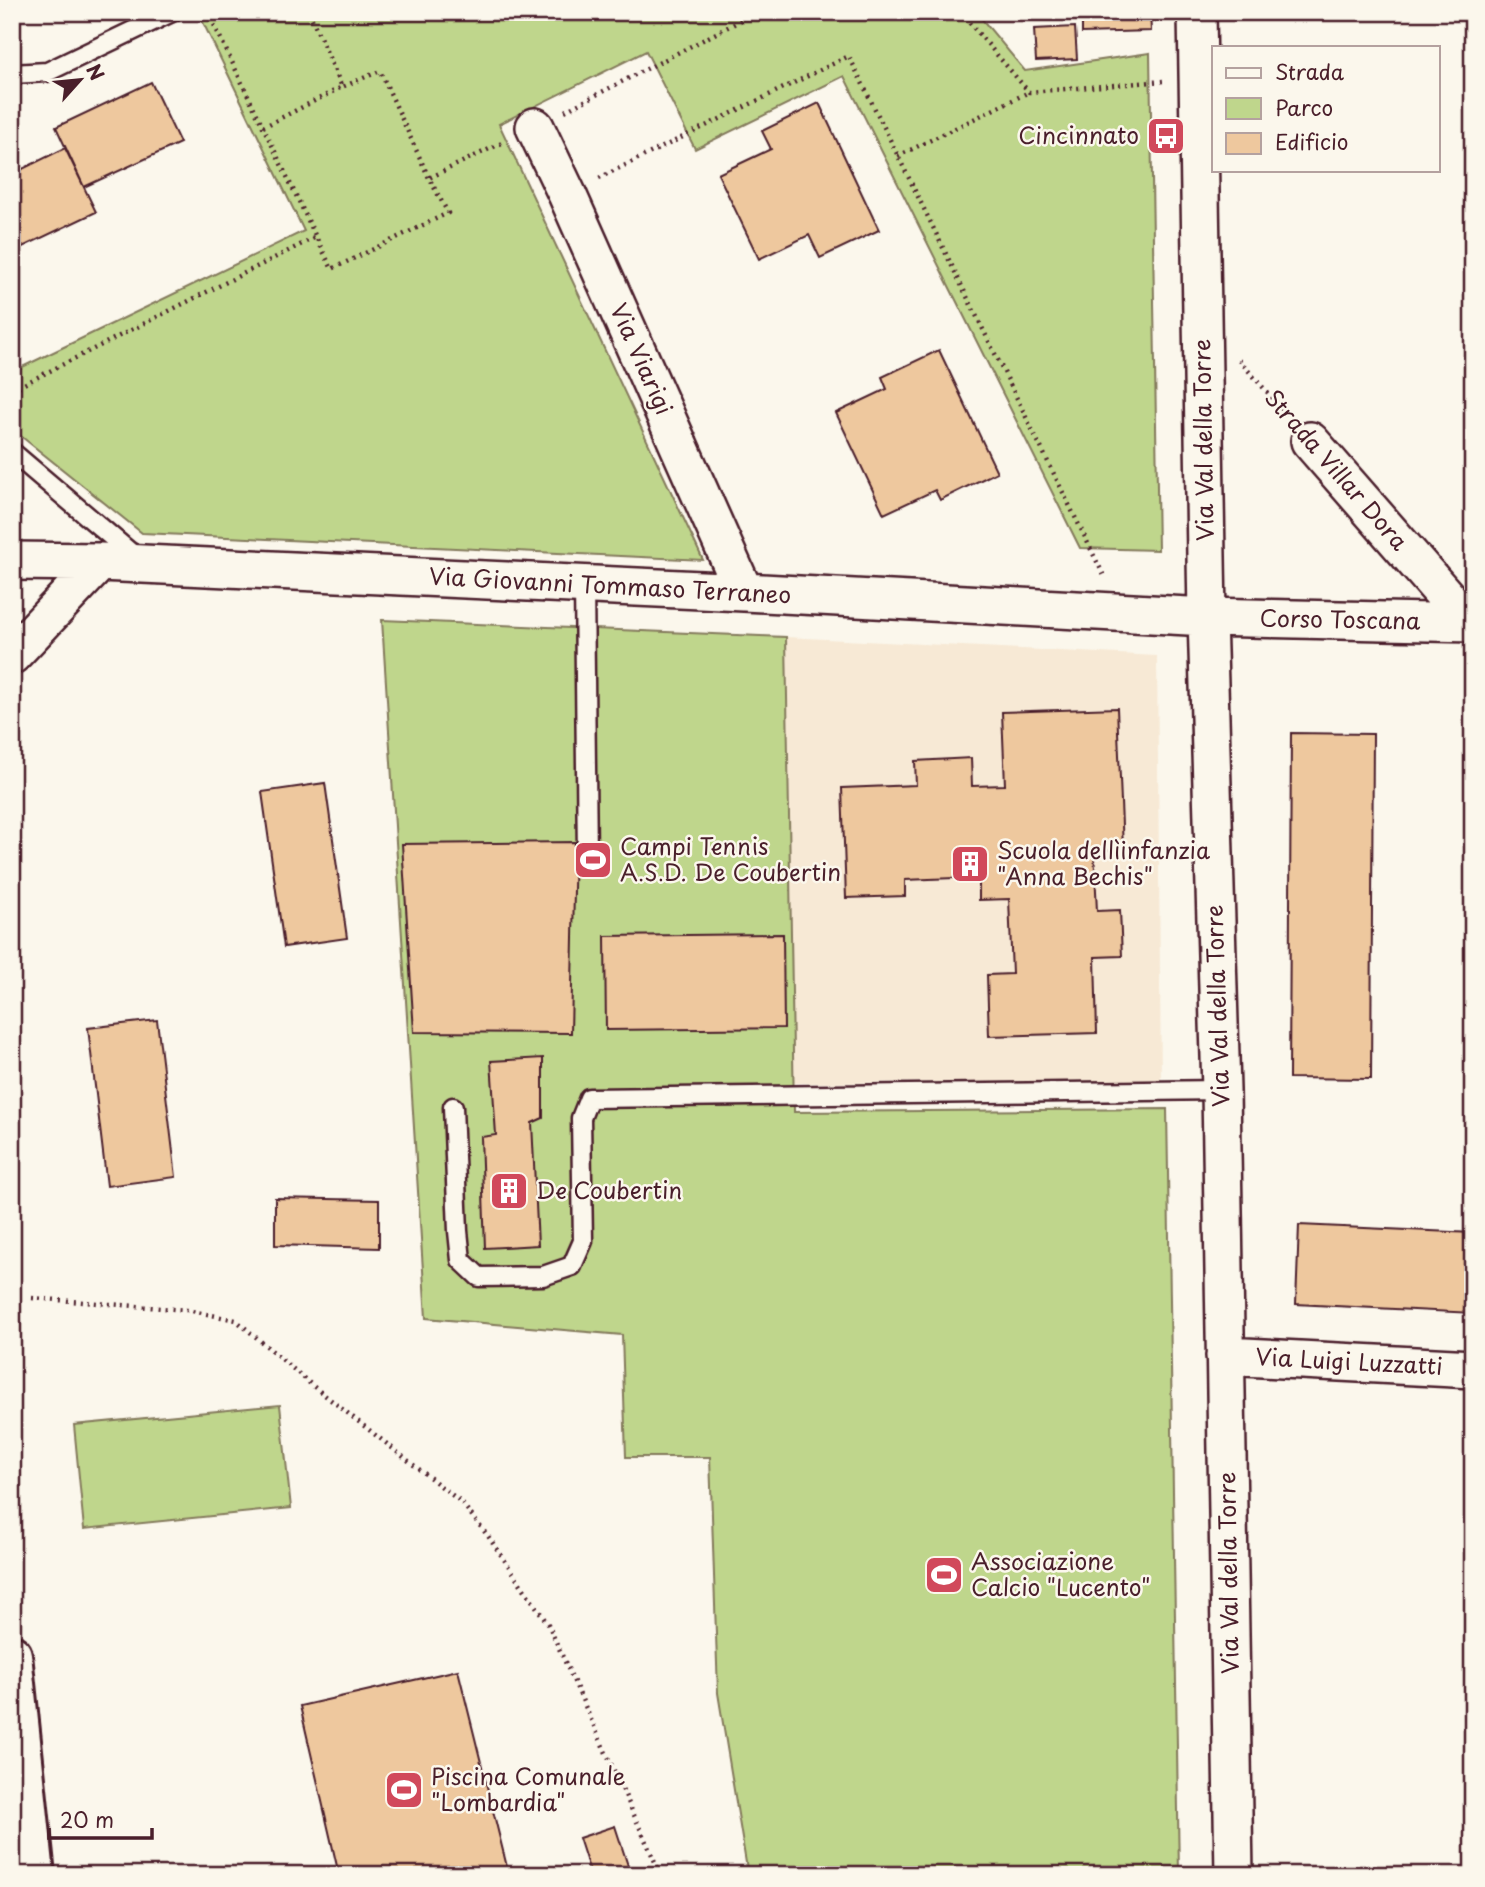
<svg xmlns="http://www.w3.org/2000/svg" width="1485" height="1887" font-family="'Playpen Sans',sans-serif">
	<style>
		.built { fill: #f7e9d5 }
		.green { fill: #bfd68c; stroke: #847a5c; stroke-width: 2 }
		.building { fill: #eec89e; stroke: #4a1f2b; stroke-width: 2 }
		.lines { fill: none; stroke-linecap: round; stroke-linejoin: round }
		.lane-casing { stroke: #4a1f2b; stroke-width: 23 }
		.street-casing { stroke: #4a1f2b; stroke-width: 42 }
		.secondary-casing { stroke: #4a1f2b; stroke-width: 44 }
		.path { stroke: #4a1f2b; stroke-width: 4.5; stroke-dasharray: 2 5; stroke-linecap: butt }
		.lane { stroke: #fbf7ec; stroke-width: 18 }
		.street { stroke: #fbf7ec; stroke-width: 37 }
		.secondary { stroke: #fbf7ec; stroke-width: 38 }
		.labels { text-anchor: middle; stroke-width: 5; stroke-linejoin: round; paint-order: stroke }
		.poi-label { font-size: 23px; fill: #4a1f2b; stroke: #fbf7ec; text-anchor: start }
		.street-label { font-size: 23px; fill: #4a1f2b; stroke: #fbf7ec }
	</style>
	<rect width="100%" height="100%" fill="#fbf7ec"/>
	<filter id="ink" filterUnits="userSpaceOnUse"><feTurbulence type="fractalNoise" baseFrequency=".0143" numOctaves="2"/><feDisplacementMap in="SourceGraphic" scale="14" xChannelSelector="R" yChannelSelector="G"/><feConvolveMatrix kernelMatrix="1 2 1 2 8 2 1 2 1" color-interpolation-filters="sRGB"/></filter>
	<g filter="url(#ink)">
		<!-- built -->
		<path class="built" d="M786 637 1157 656 1161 1081 792 1083Z"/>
		<!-- green -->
		<path class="green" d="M198 12H976L1025 71 1150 53 1158 550 1080 548 844 76 695 149 646 51 499 124 703 560 142 533 12 429V372L304 231Z
			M382 620 786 637 794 1112 1167 1109 1179 1875H748L718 1693 710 1457H626L622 1335 426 1318Z
			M280 1405 291 1508 84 1529 74 1425Z"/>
		<!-- building -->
		<path class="building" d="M1082 12H1150L1151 31 1082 33Z
			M1075 27 1077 59 1036 61 1034 29Z
			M151 82 180 143 84 187 56 127Z
			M819 103 879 230 820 258 809 235 759 259 718 174 771 149 762 131Z
			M65 148 96 212 12 252V174Z
			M939 350 997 472 940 500 935 490 884 514 836 413 887 389 882 377Z
			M1117 708 1123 849 1094 851 1097 911 1120 910 1122 956 1095 957 1097 1033 989 1036 987 975 1012 974 1009 899 979 900V877L905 880V896L846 898 842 788 916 785 915 761 971 758 972 786 1005 785 1002 712Z
			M1291 733 1373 734 1371 1079 1289 1078Z
			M325 783 347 938 284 947 262 792Z
			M575 842 571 1033 414 1032 402 844Z
			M783 934 784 1028 606 1030 605 936Z
			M157 1020 176 1177 107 1186 88 1028Z
			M543 1058V1118L532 1123 538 1245 485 1248 481 1137 496 1135 491 1061Z
			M275 1198 379 1200V1248L275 1245Z
			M1299 1225 1473 1233V1313L1296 1304Z
			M458 1670 509 1875H339L300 1706Z
			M615 1826 631 1875H591L579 1838Z"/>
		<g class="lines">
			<defs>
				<path id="lane" d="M12 74 47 72 172 12
					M12 452 139 560
					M584 585 587 858
					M453 1107 458 1231 461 1260 479 1277 543 1276 572 1266 583 1241 581 1118 589 1098 1221 1090"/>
				<path id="street" d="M1197 12 1207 617 1221 1090 1234 1875
					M535 127 567 194 744 592
					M1310 441 1469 623
					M12 561 100 562 744 592 1207 617 1473 623
					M12 655 100 562
					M1225 1356 1473 1369"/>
				<path id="secondary" d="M12 1655 35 1875"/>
			</defs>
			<!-- lane casing -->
			<use href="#lane" class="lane-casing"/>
			<!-- street casing -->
			<use href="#street" class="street-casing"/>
			<!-- secondary casing -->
			<use href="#secondary" class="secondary-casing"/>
			<!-- path -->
			<path class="path" d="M208 12 316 237
				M309 12 342 87 380 71 429 178
				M960 12 1029 92 1164 81
				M565 111 757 12
				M263 127 342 87
				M898 156 1029 92
				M599 178 849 56 1105 578
				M1239 360 1289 417
				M12 390 316 237 332 269 448 213 429 178 504 142
				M32 1298 187 1310 236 1320 313 1386 461 1502 488 1536 548 1624 661 1875"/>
			<!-- lane -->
			<use href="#lane" class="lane"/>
			<!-- street -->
			<use href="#street" class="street"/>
			<!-- secondary -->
			<use href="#secondary" class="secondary"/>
		</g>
	</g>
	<!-- icons -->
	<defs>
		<symbol id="bus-square" viewBox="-11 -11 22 22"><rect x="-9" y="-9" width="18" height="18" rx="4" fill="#d1495b" stroke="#fbf7ec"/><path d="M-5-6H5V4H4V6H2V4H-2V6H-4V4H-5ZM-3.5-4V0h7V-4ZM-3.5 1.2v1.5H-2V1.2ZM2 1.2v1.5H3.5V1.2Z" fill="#fff"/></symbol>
		<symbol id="stadium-square" viewBox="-11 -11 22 22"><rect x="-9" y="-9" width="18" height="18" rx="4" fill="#d1495b" stroke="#fbf7ec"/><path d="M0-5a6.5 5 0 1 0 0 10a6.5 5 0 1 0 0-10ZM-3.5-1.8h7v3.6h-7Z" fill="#fff"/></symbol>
		<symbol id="building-square" viewBox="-11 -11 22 22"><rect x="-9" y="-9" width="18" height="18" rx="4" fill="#d1495b" stroke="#fbf7ec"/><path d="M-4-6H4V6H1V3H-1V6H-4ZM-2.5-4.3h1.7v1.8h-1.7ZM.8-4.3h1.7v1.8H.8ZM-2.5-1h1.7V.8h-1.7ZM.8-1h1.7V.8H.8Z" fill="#fff"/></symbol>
	</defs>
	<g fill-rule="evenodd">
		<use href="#bus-square" x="1144" y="114" width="44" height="44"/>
		<use href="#stadium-square" x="571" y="838" width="44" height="44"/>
		<use href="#building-square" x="948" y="842" width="44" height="44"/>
		<use href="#building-square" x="487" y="1169" width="44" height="44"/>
		<use href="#stadium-square" x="922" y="1553" width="44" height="44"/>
		<use href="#stadium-square" x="382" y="1768" width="44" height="44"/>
	</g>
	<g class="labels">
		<!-- poi labels -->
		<g class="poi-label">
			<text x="1139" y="144" text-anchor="end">Cincinnato</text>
			<text x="620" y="855">Campi Tennis<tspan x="620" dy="26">A.S.D. De Coubertin</tspan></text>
			<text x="997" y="859">Scuola dellìinfanzia<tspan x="997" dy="26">"Anna Bechis"</tspan></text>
			<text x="536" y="1199">De Coubertin</text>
			<text x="971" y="1570">Associazione<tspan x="971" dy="26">Calcio "Lucento"</tspan></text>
			<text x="431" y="1785">Piscina Comunale<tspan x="431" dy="26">"Lombardia"</tspan></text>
		</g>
		<!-- street labels -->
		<g class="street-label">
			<text transform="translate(641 359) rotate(66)" y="8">Via Viarigi</text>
			<text transform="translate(1204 440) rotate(-91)" y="8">Via Val della Torre</text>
			<text transform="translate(1336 470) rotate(49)" y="8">Strada Villar Dora</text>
			<text transform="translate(610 586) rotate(3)" y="8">Via Giovanni Tommaso Terraneo</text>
			<text transform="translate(1340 620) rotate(1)" y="8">Corso Toscana</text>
			<text transform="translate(1218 1006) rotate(-92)" y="8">Via Val della Torre</text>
			<text transform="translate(1349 1362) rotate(3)" y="8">Via Luigi Luzzatti</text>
			<text transform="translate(1229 1573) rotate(-91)" y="8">Via Val della Torre</text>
		</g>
	</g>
	<!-- margin -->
	<rect width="1485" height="1887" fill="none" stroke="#fbf7ec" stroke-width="42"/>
	<rect x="21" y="21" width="1443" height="1845" fill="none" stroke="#4a1f2b" stroke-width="2.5" filter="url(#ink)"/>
	<!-- legend -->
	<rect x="1212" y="46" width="228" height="126" fill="#fbf7ec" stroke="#b4a19f" stroke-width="2"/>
	<rect x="1226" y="68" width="35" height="10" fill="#fbf7ec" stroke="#b4a19f" stroke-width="2"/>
	<text x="1275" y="80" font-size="21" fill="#4a1f2b">Strada</text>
	<rect x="1226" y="98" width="35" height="21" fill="#bfd68c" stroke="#b4a19f" stroke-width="2"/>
	<text x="1275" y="116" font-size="21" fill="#4a1f2b">Parco</text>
	<rect x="1226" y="133" width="35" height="21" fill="#eec89e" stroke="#b4a19f" stroke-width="2"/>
	<text x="1275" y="150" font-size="21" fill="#4a1f2b">Edificio</text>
	<!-- north arrow -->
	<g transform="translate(80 80) rotate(63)" stroke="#fbf7ec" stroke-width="5" paint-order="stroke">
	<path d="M0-5L12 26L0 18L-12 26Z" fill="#4a1f2b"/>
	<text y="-10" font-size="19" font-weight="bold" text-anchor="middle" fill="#4a1f2b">N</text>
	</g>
	<!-- scale -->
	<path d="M49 1828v10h103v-10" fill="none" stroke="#4a1f2b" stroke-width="3.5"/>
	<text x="60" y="1828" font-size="21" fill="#4a1f2b" stroke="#fbf7ec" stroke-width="5" paint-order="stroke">20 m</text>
</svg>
